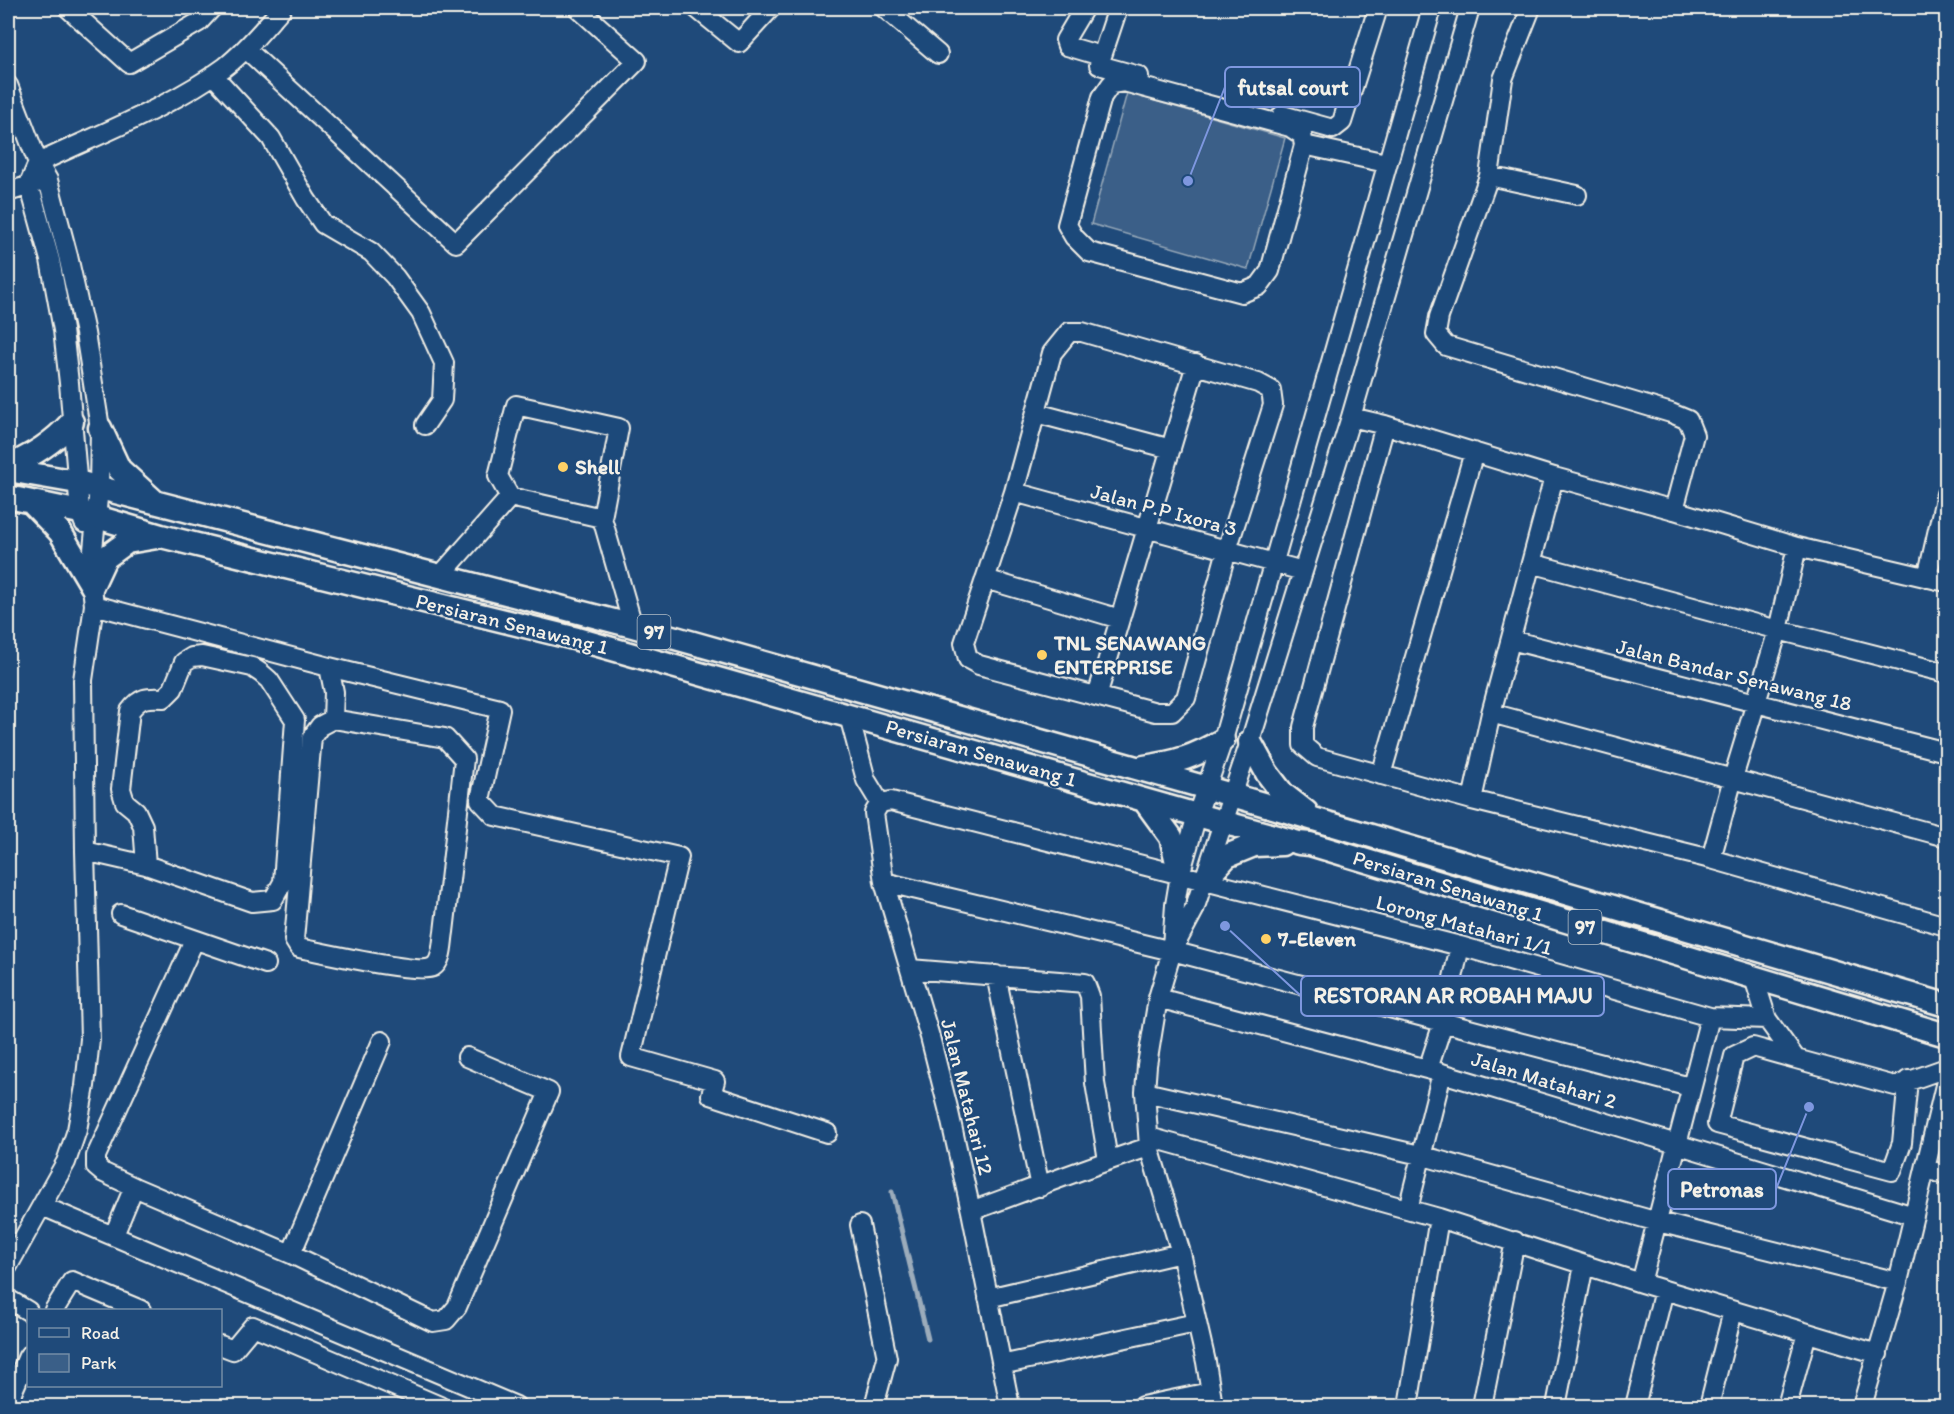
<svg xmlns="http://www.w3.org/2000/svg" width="1954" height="1414" font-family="Itim,sans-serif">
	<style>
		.green { fill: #3a5f88; stroke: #97a8b8; stroke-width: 1.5 }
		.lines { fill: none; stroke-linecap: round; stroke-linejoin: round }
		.stream { stroke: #9cacbb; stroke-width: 5 }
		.minor-casing { stroke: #f4f1e8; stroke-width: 22 }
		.major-casing { stroke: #f4f1e8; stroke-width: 27 }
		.minor { stroke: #1f4a7a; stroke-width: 18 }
		.major { stroke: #1f4a7a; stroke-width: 22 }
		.poi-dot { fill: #ffd166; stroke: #1f4a7a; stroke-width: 2 }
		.labels { text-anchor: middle; stroke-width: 4.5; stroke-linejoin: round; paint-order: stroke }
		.shield { fill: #1f4a7a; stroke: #b4bfc7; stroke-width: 1.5 }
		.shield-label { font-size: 20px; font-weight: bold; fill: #f4f1e8 }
		.poi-label { font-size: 21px; font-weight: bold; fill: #f4f1e8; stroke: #1f4a7a; text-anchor: start }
		.street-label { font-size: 21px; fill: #f4f1e8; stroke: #1f4a7a }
		.leader { fill: none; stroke: #7e97df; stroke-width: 2 }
		.callout-dot { fill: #7e97df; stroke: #1f4a7a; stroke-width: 2 }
		.callout { fill: #1f4a7a; stroke: #7e97df; stroke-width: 2 }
		.callout-label { font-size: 22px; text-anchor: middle; font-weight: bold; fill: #f4f1e8 }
	</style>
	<rect width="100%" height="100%" fill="#1f4a7a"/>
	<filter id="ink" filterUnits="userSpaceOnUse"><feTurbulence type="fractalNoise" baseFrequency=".0167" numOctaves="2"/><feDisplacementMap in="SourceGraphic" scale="12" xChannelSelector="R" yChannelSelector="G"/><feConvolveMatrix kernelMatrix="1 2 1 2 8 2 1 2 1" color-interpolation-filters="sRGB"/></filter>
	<g filter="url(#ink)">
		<!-- green -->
		<path class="green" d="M1127 93 1285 138 1248 269 1091 224Z"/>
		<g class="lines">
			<!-- stream -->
			<path class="stream" d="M892 1192 928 1339"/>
			<defs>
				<path id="minor" d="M68 8 129 63 199 22 212 8
					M696 8 739 43 771 8
					M884 8 938 54
					M1084 8 1065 40 1067 46 1101 56
					M1118 8 1099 65 1139 76
					M1531 8 1503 79 1489 176 1439 317 1436 334 1446 346 1671 413 1688 420 1694 435 1674 510
					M246 49 456 243 637 61 578 8
					M213 75 271 138 306 199 323 224 371 252 395 277 421 313 444 363 442 400 425 425
					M8 85 38 163 48 180 68 256 85 333 100 428 99 488 93 550 92 586 94 605 83 680 85 851 90 1039 85 1086 77 1130 66 1162 8 1266
					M1282 115 1333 129 1342 122 1378 8
					M1304 145 1302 135 1290 127 1124 82 1111 84 1102 97 1067 225 1074 237 1089 252 1242 293 1259 286 1270 271 1304 145 1386 163
					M38 163 29 184 50 260 63 330 69 383 80 512 84 523
					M38 163C99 134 171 107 225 67 247 50 264 28 282 8
					M1489 176 1577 195
					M8 192 40 182
					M1069 332H1082L1258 383 1271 390 1273 405 1227 550 1186 698 1172 712H1156L979 665 968 659 964 643 1014 492 1052 353Z
					M1036 413 1171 449
					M1351 417 1385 425 1554 477 1674 510 1797 547 1946 582
					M1385 425 1303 727V745L1317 757 1472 800 1711 859 1946 926
					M1014 492 1303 571
					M510 497 498 476 516 405 619 428 602 518
					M1531 563 1778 630 1946 673
					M441 575 510 497 602 518 633 626
					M1927 578 1946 494
					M985 579 1120 619
					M94 605 329 667 500 709 480 800 495 816 679 857 631 1057 715 1081 711 1095 827 1133
					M1511 640 1946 752
					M329 667 334 692 333 719
					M1097 696 1196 364
					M1491 713 1946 837
					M849 716 866 780 880 803
					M333 719 445 738 464 759 444 932C442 942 443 961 433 967 419 975 320 952 299 948L294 940 312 737 320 726Z
					M1381 775 1474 452
					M1472 800 1491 713 1554 477
					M880 803 891 801 1460 946 1710 1017 1767 1019
					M880 803 874 813 884 882 930 1037 948 1108 971 1211 1010 1406
					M85 851 146 865 143 826 136 811 125 802 121 789 130 711C140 697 147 697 164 698L173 689 184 662 192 657 202 656 252 667 261 673 269 680 295 720 283 882 273 900 252 902 146 865
					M1711 859 1733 778 1778 630 1797 547
					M884 882 1172 951 1690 1087
					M121 914 266 964
					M1172 946 1175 905 1180 875 1197 815 1223 740 1432 8
					M910 969 1085 983 1090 996 1095 1083 1108 1160
					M996 975 1040 1187
					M1754 978 1767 1019 1796 1059 1895 1086 1946 1068
					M1158 998 1442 1073 1914 1216
					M1796 1059 1753 1047 1734 1056 1717 1124 1892 1171 1902 1143 1908 1080
					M1428 1069 1443 1023 1460 946
					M1145 1092 1420 1155 1658 1222 1898 1282
					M1149 1137 1439 1218 1641 1283 1878 1354
					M1926 1169 1946 1175
					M134 1187 102 1172 96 1167V1156L194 941
					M42 1206 516 1406
					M1408 1209 1442 1073
					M971 1211C1030 1190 1089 1166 1149 1147
					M860 1225 887 1358 874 1406
					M114 1235 134 1187 291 1254 433 1322 446 1320 457 1307 549 1092 467 1057
					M291 1254 382 1041
					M1641 1283 1710 1017
					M988 1298 1181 1253
					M8 1299 28 1311
					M54 1310 72 1281 141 1310
					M220 1345 233 1350 253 1326 440 1406
					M1001 1365 1196 1323
					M8 1402 28 1356
					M1142 1406 1210 1392
					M1213 1406 1206 1362 1181 1253 1149 1147 1145 1092 1147 1065 1158 998 1172 951 1194 910 1250 742 1351 417 1470 8
					M1408 1406 1439 1218
					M1482 1406 1515 1241
					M1556 1406 1584 1265
					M1635 1406 1664 1290
					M1709 1406 1733 1311
					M1787 1406 1807 1333
					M1862 1406 1898 1282 1946 1081"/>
				<path id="major" d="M100 428 119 469 153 500
					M8 467C34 454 52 444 72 422
					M8 470 77 482 633 626 1232 795 1946 1005
					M8 497 80 512 161 536 577 639 1197 815 1299 843 1310 844 1946 1035
					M31 502 60 532 92 586
					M92 586 105 558 127 542 157 537
					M1250 742 1267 773 1283 794 1306 812
					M1144 767C1178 762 1193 757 1223 740
					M1144 800 1171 837 1180 875
					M1205 880 1227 856 1254 845 1282 844"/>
			</defs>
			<!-- minor casing -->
			<use href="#minor" class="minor-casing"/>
			<!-- major casing -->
			<use href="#major" class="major-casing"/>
			<!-- minor -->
			<use href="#minor" class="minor"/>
			<!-- major -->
			<use href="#major" class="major"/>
		</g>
	</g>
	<!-- markers -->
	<g class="poi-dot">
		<circle cx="563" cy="467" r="6"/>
		<circle cx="1042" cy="655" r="6"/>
		<circle cx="1266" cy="939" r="6"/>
	</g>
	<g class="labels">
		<!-- shield labels -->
		<g class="shield">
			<rect x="637.5" y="615" width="33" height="34" rx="4.5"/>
			<rect x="1568.5" y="910" width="33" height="34" rx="4.5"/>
		</g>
		<g class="shield-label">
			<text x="654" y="639">97</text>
			<text x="1585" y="934">97</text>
		</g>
		<!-- poi labels -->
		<g class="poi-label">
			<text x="575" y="474">Shell</text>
			<text x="1054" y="650">TNL SENAWANG<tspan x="1054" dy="24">ENTERPRISE</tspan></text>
			<text x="1278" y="946">7-Eleven</text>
		</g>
		<!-- street labels -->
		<g class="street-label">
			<text transform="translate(1164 510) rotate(15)" y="7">Jalan P.P Ixora 3</text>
			<text transform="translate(512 624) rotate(14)" y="7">Persiaran Senawang 1</text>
			<text transform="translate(1734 675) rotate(14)" y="7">Jalan Bandar Senawang 18</text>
			<text transform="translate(981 753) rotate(16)" y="7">Persiaran Senawang 1</text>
			<text transform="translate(1448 886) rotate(17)" y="7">Persiaran Senawang 1</text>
			<text transform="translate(1464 925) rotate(15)" y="7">Lorong Matahari 1/1</text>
			<text transform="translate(1544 1080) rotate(17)" y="7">Jalan Matahari 2</text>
			<text transform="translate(967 1097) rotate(76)" y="7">Jalan Matahari 12</text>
		</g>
	</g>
	<!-- callouts -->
	<path class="leader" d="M1188 181L1225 87M1225 926L1301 996M1809 1107L1776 1189"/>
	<g class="callout-dot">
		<circle cx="1188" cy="181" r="6"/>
		<circle cx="1225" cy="926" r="6"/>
		<circle cx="1809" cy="1107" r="6"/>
	</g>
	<g class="callout">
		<rect x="1225" y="67" width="135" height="40" rx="6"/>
		<rect x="1301" y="976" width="303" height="40" rx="6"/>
		<rect x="1668" y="1169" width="108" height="40" rx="6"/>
	</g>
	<g class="callout-label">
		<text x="1293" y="95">futsal court</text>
		<text x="1453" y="1003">RESTORAN AR ROBAH MAJU</text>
		<text x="1722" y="1197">Petronas</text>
	</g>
	<!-- margin -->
	<rect width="1954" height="1414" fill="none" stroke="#1f4a7a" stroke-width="30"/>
	<rect x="15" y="15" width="1924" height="1384" fill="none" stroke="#f4f1e8" stroke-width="2" filter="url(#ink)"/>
	<!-- legend -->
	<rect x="27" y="1309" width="195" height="78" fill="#1f4a7a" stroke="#748da6" stroke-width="1.5"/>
	<rect x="39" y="1328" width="30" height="9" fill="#1f4a7a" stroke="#748da6" stroke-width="1.5"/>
	<text x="81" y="1339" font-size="18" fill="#f4f1e8">Road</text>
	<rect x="39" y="1354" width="30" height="18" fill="#3a5f88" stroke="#748da6" stroke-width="1.5"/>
	<text x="81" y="1369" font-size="18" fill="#f4f1e8">Park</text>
</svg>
